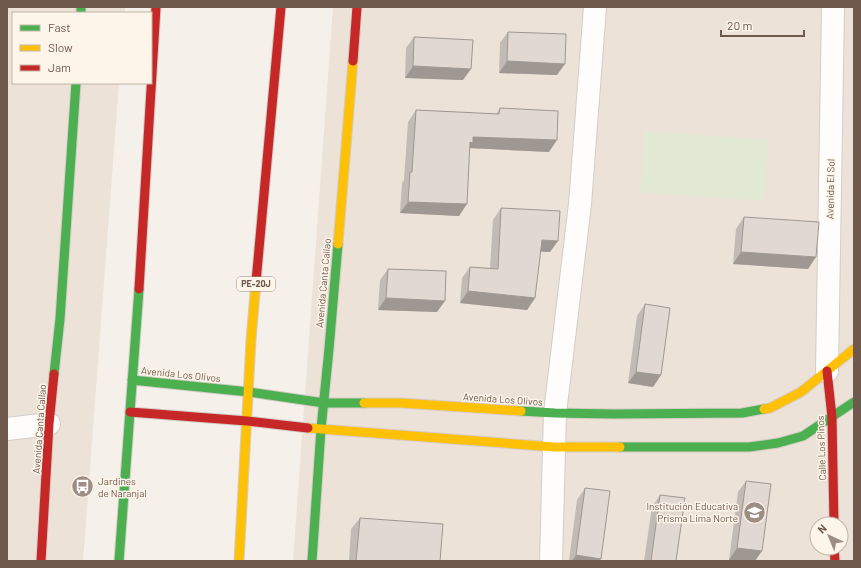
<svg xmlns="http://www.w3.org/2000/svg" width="861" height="568" font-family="Barlow,sans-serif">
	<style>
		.residential { fill: #ede2d7; fill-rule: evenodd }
		.green { fill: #e2ead5 }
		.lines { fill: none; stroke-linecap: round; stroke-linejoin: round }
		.street-casing { stroke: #d3cdc7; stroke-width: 24 }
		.fast-casing { stroke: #d4ccc6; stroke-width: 11 }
		.slow-casing { stroke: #d4ccc6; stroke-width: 11 }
		.jam-casing { stroke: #d4ccc6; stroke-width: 11 }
		.street { stroke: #fefdfc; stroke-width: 22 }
		.fast { stroke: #4caf50; stroke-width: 9 }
		.slow { stroke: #ffc107; stroke-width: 9 }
		.jam { stroke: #c62828; stroke-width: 9 }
		.wall { fill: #c2bab4 }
		.shaded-wall { fill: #9e9792 }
		.building { fill: #e1d8d1; stroke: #9e9792 }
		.labels { text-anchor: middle; stroke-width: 3; stroke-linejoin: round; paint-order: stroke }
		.shield { fill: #fdf5e9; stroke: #9a877b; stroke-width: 1 }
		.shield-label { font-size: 9px; font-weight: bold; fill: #6f584c }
		.street-label { font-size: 10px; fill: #6f584c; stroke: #fdf5e9 }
		.poi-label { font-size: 10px; fill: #6f584c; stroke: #fdf5e9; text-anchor: start }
	</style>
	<rect width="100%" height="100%" fill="#f5f0e9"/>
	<!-- residential -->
	<path class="residential" d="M7 7H125V13H13V83H119L83 561H7Z
		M333 7H854V561H293ZM817 524H841V548H817Z"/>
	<!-- green -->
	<path class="green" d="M645 131 769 140 764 201 640 192Z"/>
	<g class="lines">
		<defs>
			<path id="street" d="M827 371 833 7
				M7 429 49 424
				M551 561 555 413 580 204 595 7"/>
			<path id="fast" d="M81 7V13
				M54 374 60 319 76 83
				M132 380 249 392 324 403H364
				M521 411 555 413 614 414 742 413 764 409
				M620 447H749L778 443 803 436 854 402
				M119 561 139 289
				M312 561 321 429 329 349 338 244"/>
			<path id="slow" d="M338 244 353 61
				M364 403H401L521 411
				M764 409 770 408 801 392 854 349
				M308 428 554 447H620
				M239 561 251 340 256 282"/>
			<path id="jam" d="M353 61 357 7
				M256 282 281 7
				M139 289 156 7
				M827 371 832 417 834 524
				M130 412 247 421 308 428
				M834 548 835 561
				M41 561 49 424 54 374"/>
		</defs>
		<!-- street casing -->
		<use href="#street" class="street-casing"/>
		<!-- fast casing -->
		<use href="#fast" class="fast-casing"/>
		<!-- slow casing -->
		<use href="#slow" class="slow-casing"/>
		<!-- jam casing -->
		<use href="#jam" class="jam-casing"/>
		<!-- street -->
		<use href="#street" class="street"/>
		<!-- fast -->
		<use href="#fast" class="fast"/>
		<!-- slow -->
		<use href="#slow" class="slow"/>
		<!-- jam -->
		<use href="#jam" class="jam"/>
	</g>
	<!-- wall -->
	<path class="wall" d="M508 32 557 75 499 73 500 43Z
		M414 37 463 80 405 78 406 48Z
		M500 108 549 152 469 148 459 216 400 213 402 183 404 180 408 122 416 110 496 114Z
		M501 208 550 252H540L535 298 527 310 460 303 462 278 470 267 490 268 493 220Z
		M744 217 808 269 733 264 736 229Z
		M388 269 437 312 378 310 380 280Z
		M645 304 661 375 653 387 628 383 637 316Z
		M746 481 762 551 729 560 738 492Z
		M585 488 599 561H569L577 500Z
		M660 495 676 561H644L652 507Z
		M360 518 440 561H349L351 529Z"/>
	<!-- shaded-wall -->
	<path class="shaded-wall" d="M507 61 565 64 557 75 499 73Z
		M413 66 471 69 463 80 405 78Z
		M473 137 557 140 549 152 469 148 462 154Z
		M408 202 467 204 459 216 400 213Z
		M542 240 558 241 550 252 534 251Z
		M741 252 816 257 808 269 733 264Z
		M468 291 535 298 527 310 460 303Z
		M386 298 445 301 437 312 378 310Z
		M636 372 661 375 653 387 628 383Z
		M737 548 762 551 755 561H737L729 560Z
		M576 555 601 559 599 561H572Z"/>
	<!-- building -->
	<path class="building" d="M508 32 566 34 565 64 507 61Z
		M414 37 473 40 471 69 413 66Z
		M500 108 558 111 557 140 473 137V143L470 142 467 204 408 202 410 172H412L416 110 499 114Z
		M501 208 560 211 558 241 542 240 535 298 468 291 470 267 498 269Z
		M744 217 819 222 816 257 741 252Z
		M388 269 446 271 445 301 386 298Z
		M645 304 670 308 661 375 636 372Z
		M746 481 771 484 762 551 737 548Z
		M585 488 610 491 601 559 576 555Z
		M660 495 685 498 676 561H651Z
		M360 518 443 524 440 561H356Z"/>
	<!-- icons -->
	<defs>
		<symbol id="bus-disc" viewBox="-11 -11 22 22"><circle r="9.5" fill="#9e8d83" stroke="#fdf5e9"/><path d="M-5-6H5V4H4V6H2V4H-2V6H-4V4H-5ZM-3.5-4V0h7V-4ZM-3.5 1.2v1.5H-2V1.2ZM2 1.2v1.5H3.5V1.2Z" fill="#fff"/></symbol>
		<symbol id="school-disc" viewBox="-11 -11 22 22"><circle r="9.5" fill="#9e8d83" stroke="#fdf5e9"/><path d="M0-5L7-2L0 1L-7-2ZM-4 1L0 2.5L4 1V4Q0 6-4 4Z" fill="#fff"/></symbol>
	</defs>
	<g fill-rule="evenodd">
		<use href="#bus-disc" x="70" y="474" width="25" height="25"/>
		<use href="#school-disc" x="742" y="500" width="25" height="25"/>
	</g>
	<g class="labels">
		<!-- shield labels -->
		<rect class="shield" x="237" y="277" width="38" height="14" rx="3"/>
		<g class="shield-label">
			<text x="256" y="287">PE-20J</text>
		</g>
		<!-- street labels -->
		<g class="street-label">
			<text transform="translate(830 189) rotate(-89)" y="4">Avenida El Sol</text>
			<text transform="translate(323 283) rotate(-85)" y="4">Avenida Canta Callao</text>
			<text transform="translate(181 374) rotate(6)" y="4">Avenida Los Olivos</text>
			<text transform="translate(503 399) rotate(4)" y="4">Avenida Los Olivos</text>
			<text transform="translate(39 429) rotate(-86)" y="4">Avenida Canta Callao</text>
			<text transform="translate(821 448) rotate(-92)" y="4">Calle Los Pinos</text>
		</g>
		<!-- poi labels -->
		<g class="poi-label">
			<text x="98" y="485">Jardines<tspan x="98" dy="12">de Naranjal</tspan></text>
			<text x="738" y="510" text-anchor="end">Institución Educativa<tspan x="738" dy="12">Prisma Lima Norte</tspan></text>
		</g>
	</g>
	<!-- border -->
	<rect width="861" height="568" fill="none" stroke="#6f584c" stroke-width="16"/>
	<!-- legend -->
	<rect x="12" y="12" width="140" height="72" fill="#fdf5e9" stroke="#c4b6aa"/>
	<rect x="20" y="25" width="20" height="6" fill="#4caf50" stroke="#c4b6aa"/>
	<text x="48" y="32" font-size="12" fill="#6f584c">Fast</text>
	<rect x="20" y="45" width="20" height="6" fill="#ffc107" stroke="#c4b6aa"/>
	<text x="48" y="52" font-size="12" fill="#6f584c">Slow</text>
	<rect x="20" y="65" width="20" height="6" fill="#c62828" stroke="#c4b6aa"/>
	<text x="48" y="72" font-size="12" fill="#6f584c">Jam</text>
	<!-- north arrow -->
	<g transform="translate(829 536) rotate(316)"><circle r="19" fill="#fdf5e9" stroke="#c4b6aa"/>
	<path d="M0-3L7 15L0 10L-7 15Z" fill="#9e8d83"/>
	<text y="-6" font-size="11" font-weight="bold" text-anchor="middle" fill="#6f584c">N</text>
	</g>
	<!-- scale -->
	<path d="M721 30v6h83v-6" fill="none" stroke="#6f584c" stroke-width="2"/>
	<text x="727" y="30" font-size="12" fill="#6f584c" stroke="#fdf5e9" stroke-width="3" paint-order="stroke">20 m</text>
</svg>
